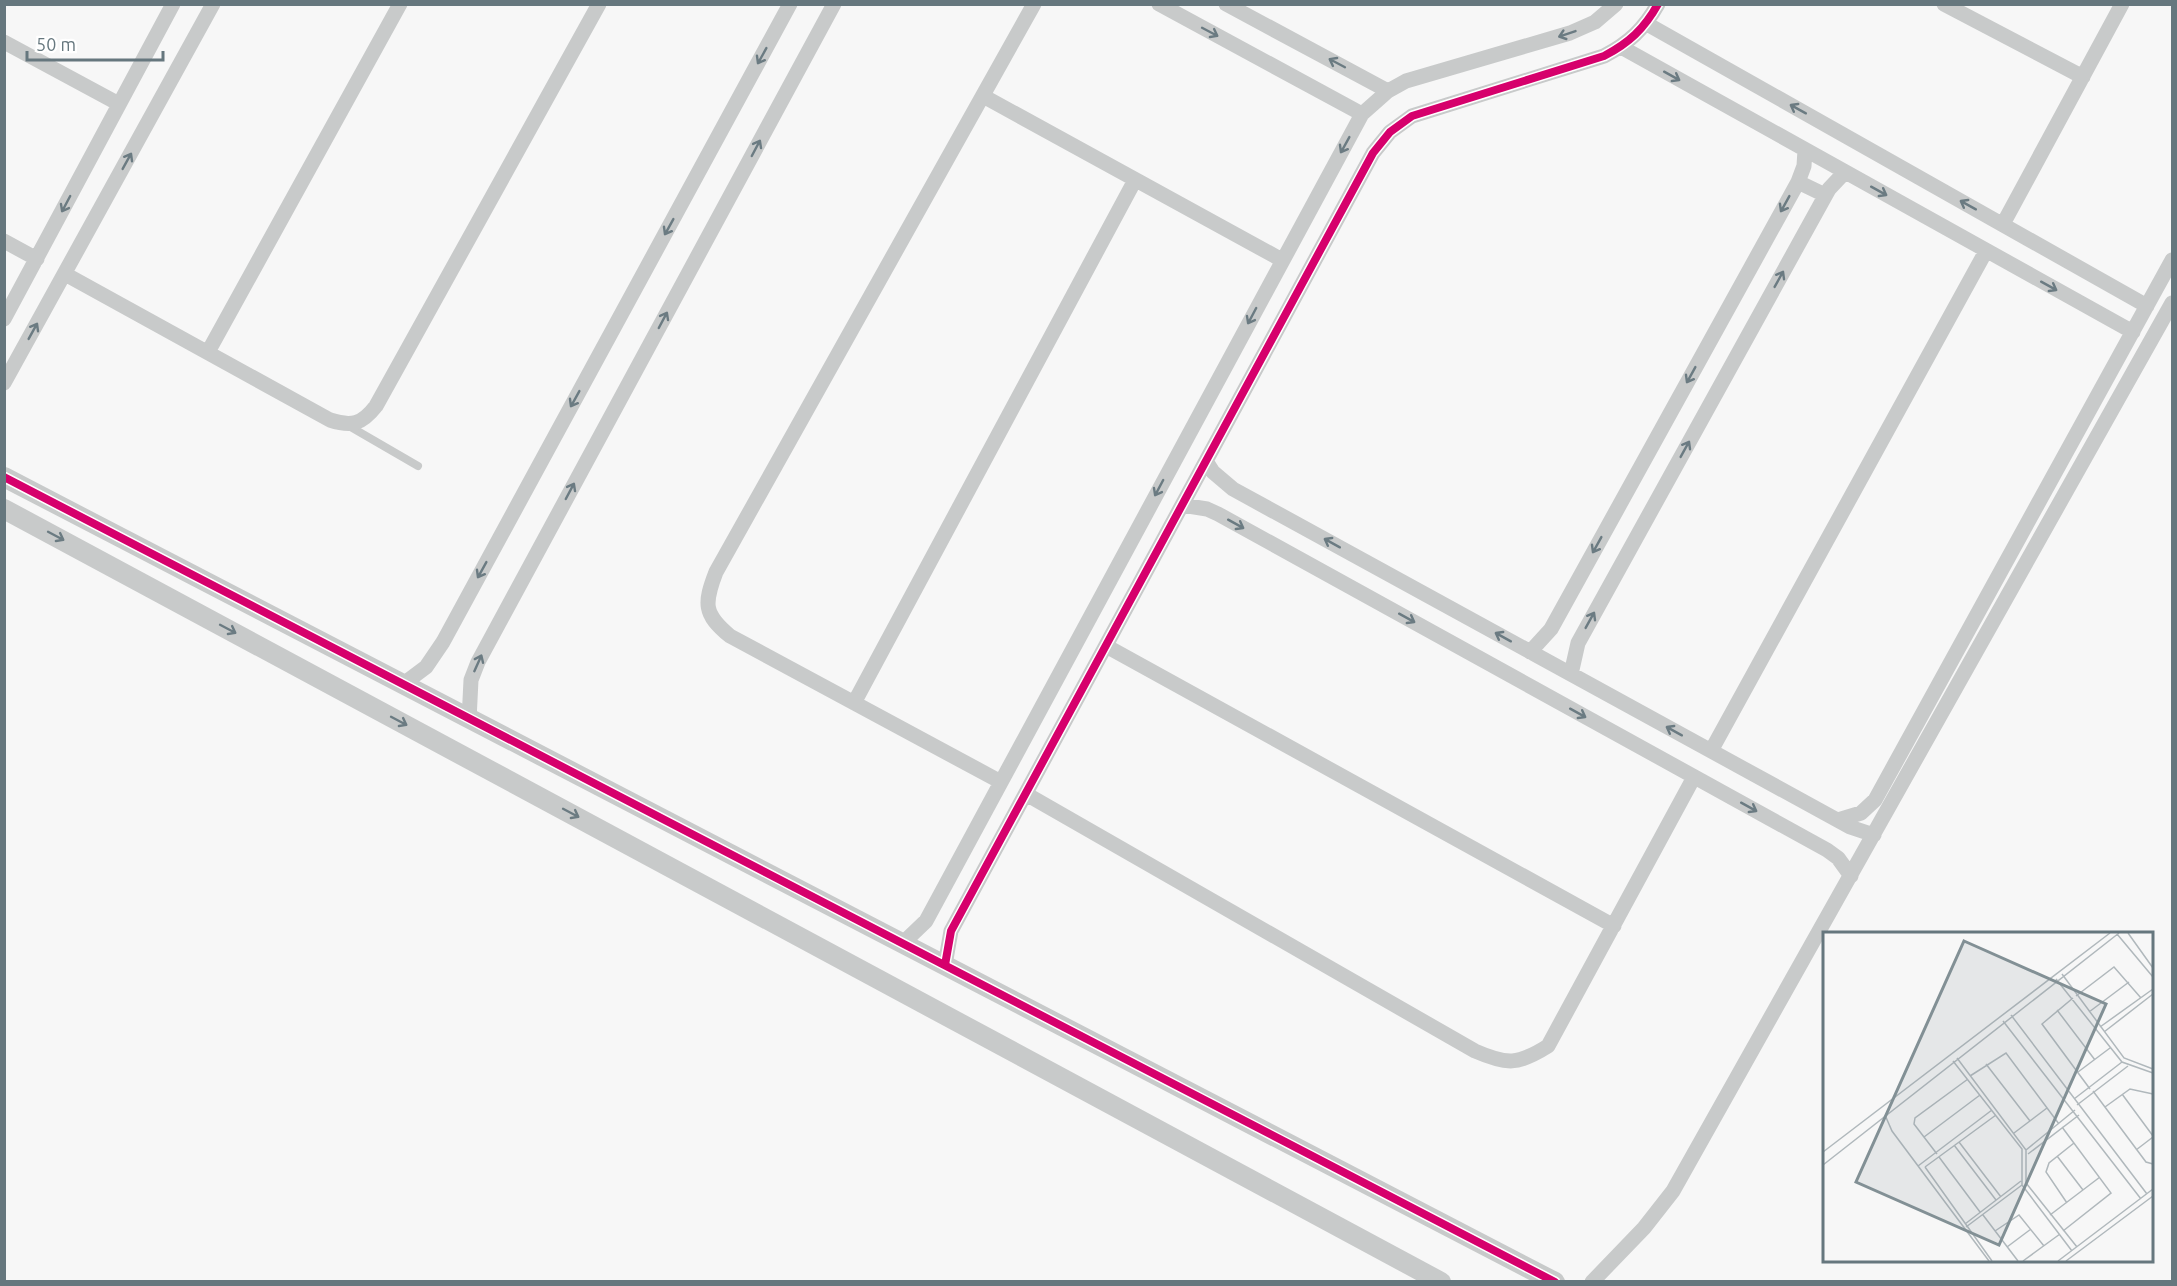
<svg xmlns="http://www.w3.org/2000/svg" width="2177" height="1286" font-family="Ubuntu,sans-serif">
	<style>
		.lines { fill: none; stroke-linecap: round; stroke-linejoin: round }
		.service { stroke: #c8caca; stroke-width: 8 }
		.minor { stroke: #c8caca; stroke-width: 15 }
		.tertiary { stroke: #c8caca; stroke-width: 20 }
		.cycleway-casing { stroke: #fff; stroke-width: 11 }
		.cycleway { stroke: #d6006c; stroke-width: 8 }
		.oneway { stroke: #6b7b82 }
		.inset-road { fill: none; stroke: #b0b8bc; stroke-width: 1.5 }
		.view { fill: #829095; fill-opacity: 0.15; stroke: #829095; stroke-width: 3 }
		.inset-edge { fill: none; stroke: #66777e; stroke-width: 3 }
	</style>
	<rect width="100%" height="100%" fill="#f7f7f7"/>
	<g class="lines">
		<!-- service -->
		<path class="service" d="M349 426 418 466"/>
		<!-- minor -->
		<path class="minor" d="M1159 4 1362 114
			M1226 4 1388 91
			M1944 4 2083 77
			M1647 24 2147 306
			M4 42 119 104
			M1621 47 2133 332
			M983 96 1282 260
			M1798 182 1825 195
			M2003 224 2122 4
			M4 241 37 259
			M65 274 330 420C352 427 362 424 376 406L599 4
			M4 319 173 4
			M208 352 400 4
			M4 383 213 4
			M1206 461 1213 472 1233 489 1850 827 1874 835
			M1182 505 1207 509 1218 514 1827 850 1838 858 1851 876
			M1106 646 1614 926
			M1530 652 1551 629 1798 182 1804 166 1805 150
			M1571 674 1578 643 1829 189 1845 172
			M402 685 426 667 443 642 790 4
			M854 703 1135 180
			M469 720 471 680 478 662 834 4
			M1711 751 1986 251
			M1001 782 730 636C703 614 704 603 716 572L1034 4
			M1026 794 1475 1051C1507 1065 1518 1065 1548 1046L1694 777
			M1838 820 1861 813 1875 800 2172 260
			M903 943 926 921 1362 114 1388 91 1406 81 1570 33 1595 22 1616 4
			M945 965 951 931 1373 153 1390 132 1412 116 1604 56C1629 43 1644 29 1658 4
			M1592 1282 1644 1228 1673 1191 2172 303"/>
		<!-- tertiary -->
		<path class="tertiary" d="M4 477 1555 1282
			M4 509 1441 1282"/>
		<defs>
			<path id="cycleway" d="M4 477 1555 1282
				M945 965 951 931 1373 153 1390 132 1412 116 1604 56C1629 43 1644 29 1658 4"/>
		</defs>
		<!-- cycleway casing -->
		<use href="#cycleway" class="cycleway-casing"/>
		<!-- cycleway -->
		<use href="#cycleway" class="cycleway"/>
	</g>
	<!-- one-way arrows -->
	<defs><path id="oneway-shaft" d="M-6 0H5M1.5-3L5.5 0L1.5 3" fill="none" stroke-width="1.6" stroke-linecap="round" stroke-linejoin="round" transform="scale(1.5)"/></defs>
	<g class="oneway">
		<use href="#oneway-shaft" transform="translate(1210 32) rotate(28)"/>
		<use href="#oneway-shaft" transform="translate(1567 34) rotate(161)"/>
		<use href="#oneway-shaft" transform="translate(762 56) rotate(119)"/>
		<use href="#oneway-shaft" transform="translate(1337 63) rotate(-152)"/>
		<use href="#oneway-shaft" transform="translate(1672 76) rotate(29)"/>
		<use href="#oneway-shaft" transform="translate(1798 109) rotate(-151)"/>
		<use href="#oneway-shaft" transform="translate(1345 145) rotate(119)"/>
		<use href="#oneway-shaft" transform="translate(756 148) rotate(-62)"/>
		<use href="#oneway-shaft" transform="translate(127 161) rotate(-61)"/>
		<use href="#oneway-shaft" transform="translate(1879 191) rotate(29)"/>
		<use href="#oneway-shaft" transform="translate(66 204) rotate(118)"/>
		<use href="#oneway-shaft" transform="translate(1785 204) rotate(119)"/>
		<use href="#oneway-shaft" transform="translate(1968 205) rotate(-151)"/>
		<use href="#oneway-shaft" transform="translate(669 227) rotate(119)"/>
		<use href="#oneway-shaft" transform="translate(1779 279) rotate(-61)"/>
		<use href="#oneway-shaft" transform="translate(2049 286) rotate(29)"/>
		<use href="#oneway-shaft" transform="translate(1252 316) rotate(118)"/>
		<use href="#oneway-shaft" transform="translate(663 320) rotate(-62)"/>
		<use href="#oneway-shaft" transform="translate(33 331) rotate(-61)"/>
		<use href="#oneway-shaft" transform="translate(1691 375) rotate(119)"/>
		<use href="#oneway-shaft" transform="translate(575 399) rotate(119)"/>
		<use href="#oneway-shaft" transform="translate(1685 449) rotate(-61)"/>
		<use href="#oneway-shaft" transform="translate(1159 488) rotate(118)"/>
		<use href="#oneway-shaft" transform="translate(570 491) rotate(-62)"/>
		<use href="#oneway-shaft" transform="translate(1236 524) rotate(29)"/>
		<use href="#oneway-shaft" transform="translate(56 536) rotate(28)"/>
		<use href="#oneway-shaft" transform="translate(1332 543) rotate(-151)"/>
		<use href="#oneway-shaft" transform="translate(1597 545) rotate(119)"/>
		<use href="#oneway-shaft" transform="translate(482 570) rotate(119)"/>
		<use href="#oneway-shaft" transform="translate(1407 618) rotate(29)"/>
		<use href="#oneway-shaft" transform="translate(1590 620) rotate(-61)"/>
		<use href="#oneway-shaft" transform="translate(228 629) rotate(28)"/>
		<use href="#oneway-shaft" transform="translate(1503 637) rotate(-151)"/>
		<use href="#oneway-shaft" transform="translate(478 663) rotate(-66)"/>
		<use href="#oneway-shaft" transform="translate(1578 713) rotate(29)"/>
		<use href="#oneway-shaft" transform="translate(399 721) rotate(28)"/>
		<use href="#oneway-shaft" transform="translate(1674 731) rotate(-151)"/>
		<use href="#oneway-shaft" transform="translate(1749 807) rotate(29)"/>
		<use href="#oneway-shaft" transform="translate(571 813) rotate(28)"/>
	</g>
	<!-- overview -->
	<g transform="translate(1823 932)">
		<rect width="330" height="330" fill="#f7f7f7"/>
		<path class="inset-road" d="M305 1 330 36M294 2 330 45M239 42 301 126 330 137M233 47 299 130 330 141M253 64 291 35 318 66M250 66 219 92 267 157M234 78 272 128M266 80 306 50M188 83 324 262M180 89 318 267M277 95 330 57M281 100 330 62M134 126 203 218V251L254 315M130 129 199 217V253L249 319M163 132 207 189M255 140 287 116M147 144 183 121 236 192M270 159 323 230 330 232M299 162 330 204M251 167 299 130M254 173 305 134M282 175 307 157 330 162M62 183 69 199 166 329M239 195 288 261 240 299M191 201 224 176M101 205 157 163M136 210 178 265M131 213 173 268M203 218 252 178M313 218 330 205M0 220 287 1M114 222 91 192 92 186 145 147M205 222 256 183M234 224 260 258M116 225 157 280M0 233 296 1M95 234 169 178M102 235 169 329M102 235 173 183M244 271 223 240 226 231 251 211M160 283 195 329M227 283 277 245M142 292 198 249M143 295 199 253M172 299 196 283 221 314M184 315 208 297M200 329 237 302M235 329 330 257M243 329 330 264"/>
		<path class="view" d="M141 9 283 72 176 313 33 250Z"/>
		<rect width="330" height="330" class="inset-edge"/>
	</g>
	<!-- border -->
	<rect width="2177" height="1286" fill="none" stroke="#66777e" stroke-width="12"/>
	<!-- scale -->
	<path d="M27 51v9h136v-9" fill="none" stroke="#66777e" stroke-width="3"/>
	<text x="36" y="51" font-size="18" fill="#66777e" stroke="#ffffff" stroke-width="4.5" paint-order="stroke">50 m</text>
</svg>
